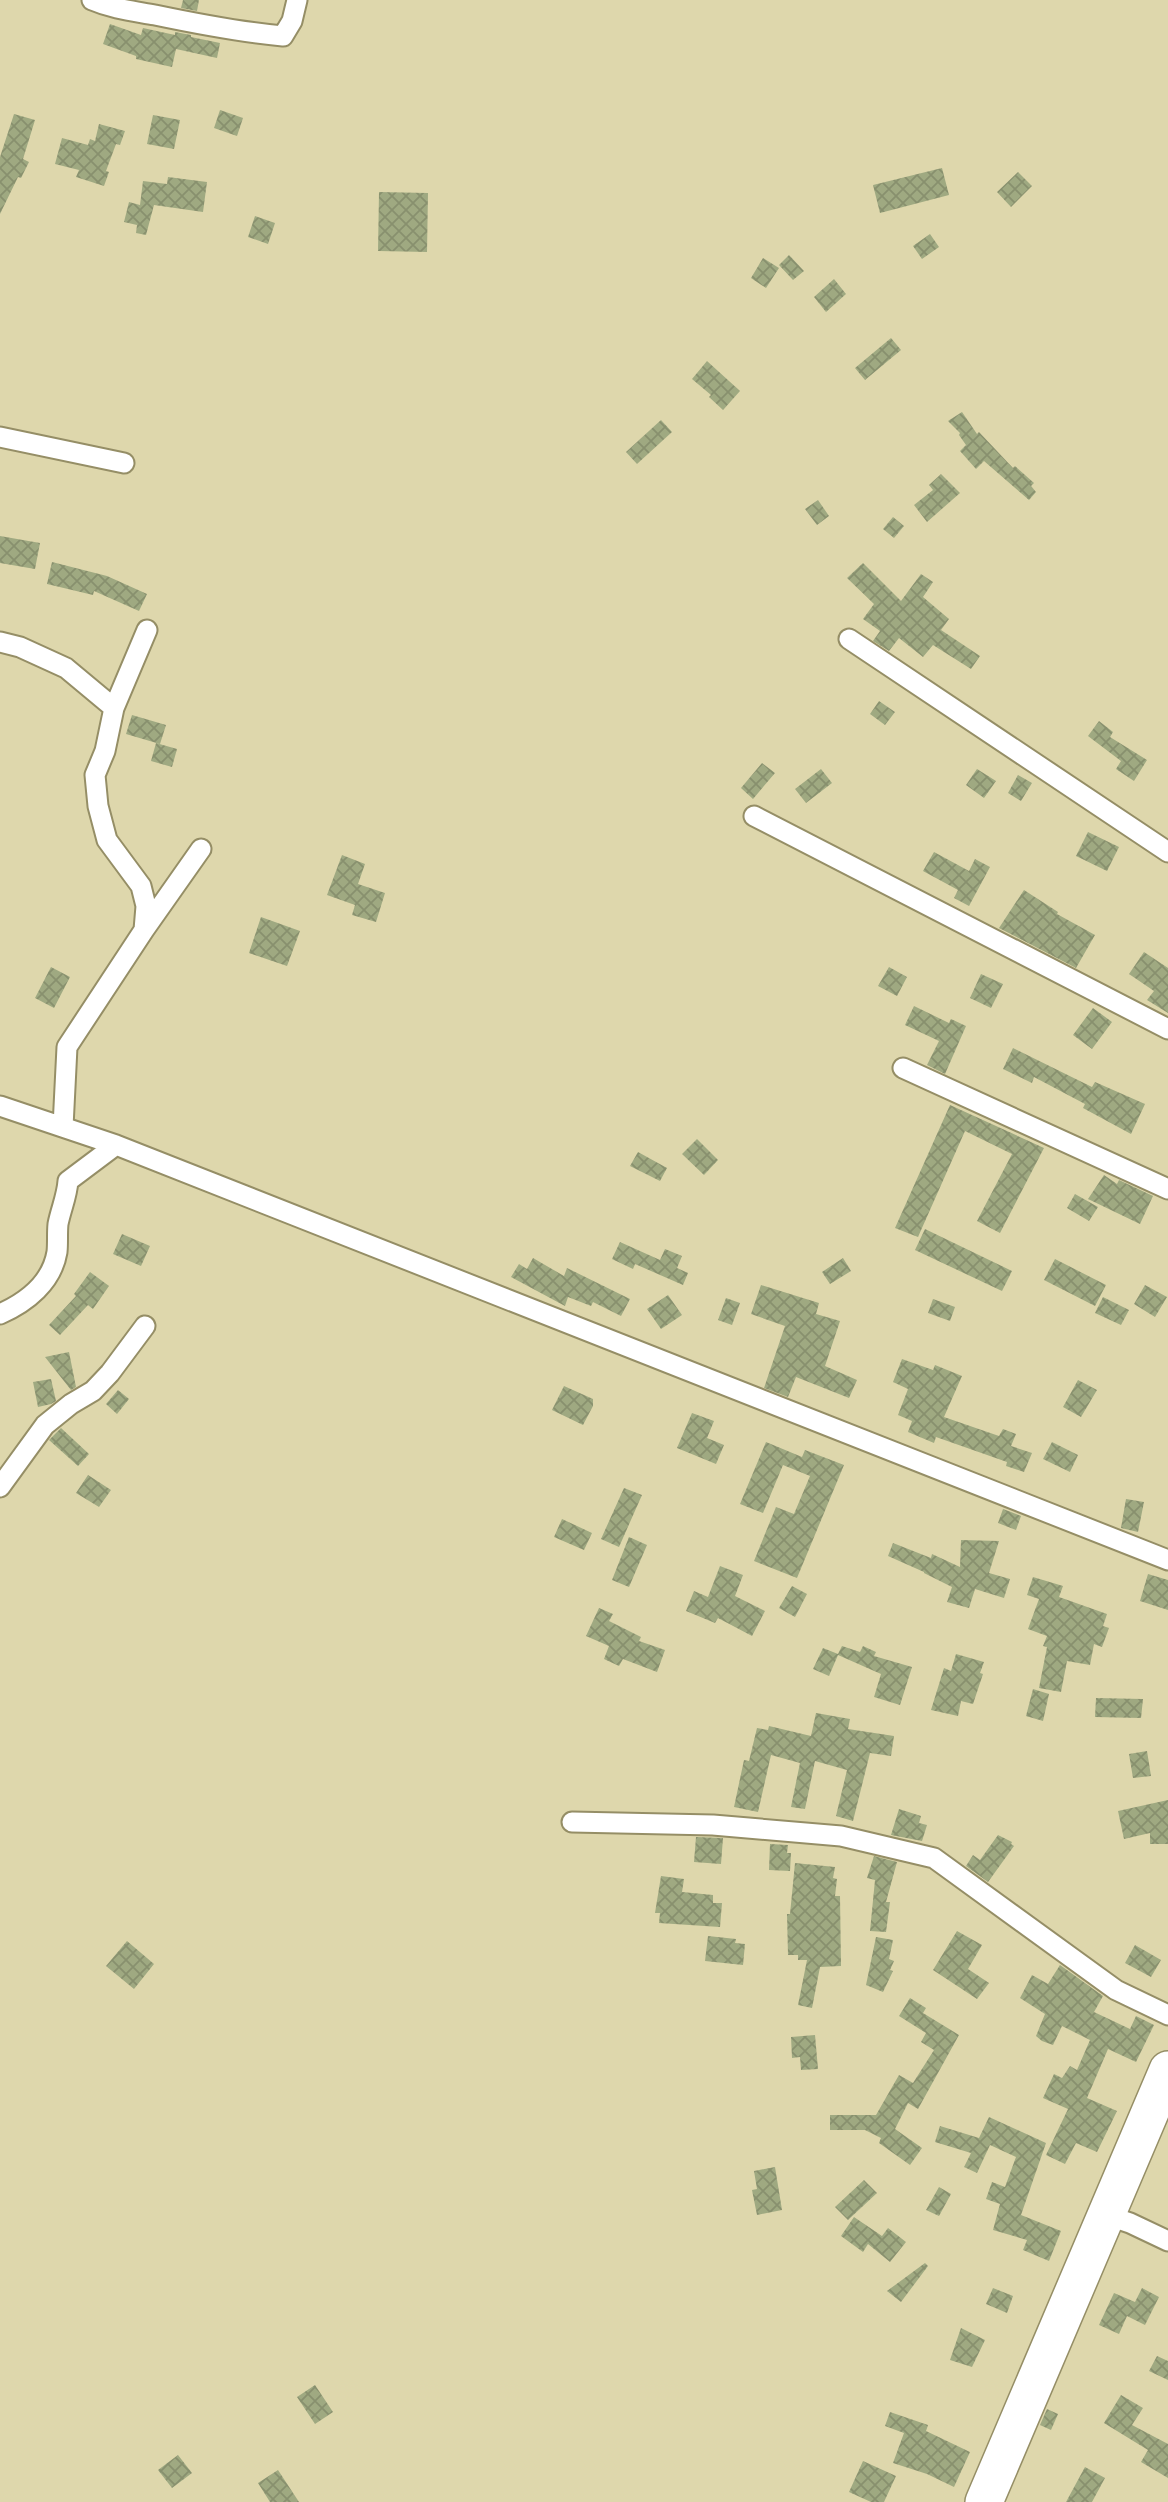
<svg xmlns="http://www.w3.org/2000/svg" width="1168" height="2502" font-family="Signika,sans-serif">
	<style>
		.building { fill: url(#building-cross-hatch) }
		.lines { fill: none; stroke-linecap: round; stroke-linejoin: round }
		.street-casing { stroke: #958e66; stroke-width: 23 }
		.highway-casing { stroke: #958e66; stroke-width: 40 }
		.street { stroke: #fff; stroke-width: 19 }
		.highway { stroke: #fff; stroke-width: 37 }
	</style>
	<defs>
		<pattern id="building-cross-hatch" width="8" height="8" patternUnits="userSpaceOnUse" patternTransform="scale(1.75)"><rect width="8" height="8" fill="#9fa981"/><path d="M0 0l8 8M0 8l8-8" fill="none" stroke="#88906e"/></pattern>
	</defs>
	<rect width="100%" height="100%" fill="#ded7ac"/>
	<!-- building -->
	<path class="building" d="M183 0H199L197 11 181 8Z
		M110 24 141 35 143 28 175 35V32L191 35V37L220 43 217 58 176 49 172 67 136 59V56L103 44Z
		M220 110 243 118 237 136 214 128Z
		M14 114 35 120 23 159 29 162 21 178 18 177 0 214V157Z
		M153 115 180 120 174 149 147 144Z
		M99 124 125 131 120 145 116 144 106 171 109 172 104 186 76 177 79 170 55 164 62 138 88 145 90 139 95 141Z
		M942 168 949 195 880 213 873 185Z
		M1018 172 1032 186 1011 207 997 192Z
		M168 177 207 182 203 212 154 205 146 235 136 233 137 225 124 222 129 202 140 205 143 181 167 184Z
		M379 192 428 193 427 252 378 251Z
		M255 216 275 223 268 244 248 237Z
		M930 234 939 247 922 259 913 246Z
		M789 255 804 271 793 280 779 265Z
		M763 258 779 268 766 288 751 278Z
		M834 279 846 294 826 312 814 297Z
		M891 338 901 350 865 380 855 368Z
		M707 361 740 391 723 410 709 397 711 395 692 379Z
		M962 412 977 434 979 432 1013 468 1015 466 1034 483 1031 486 1036 492 1029 500 984 461 976 469 960 451 966 445 959 435 960 433 948 421Z
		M661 420 672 432 637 464 626 452Z
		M941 474 960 493 927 522 914 505 933 490 929 485Z
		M818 500 829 516 817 525 805 509Z
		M893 517 904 526 894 538 883 529Z
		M0 536 40 543 35 569 0 563Z
		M52 562 107 576 147 594 139 611 94 591 93 595 47 584Z
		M863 563 901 601 921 574 933 582 923 597 949 619 941 630 980 656 971 669 933 645 923 657 899 638 889 651 873 641 880 631 863 619 874 604 847 578Z
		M879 701 895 712 885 725 870 714Z
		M132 715 166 725 160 744 126 734Z
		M1099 721 1113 732 1110 737 1147 760 1134 781 1116 769 1121 761 1088 736Z
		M156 743 177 749 172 767 151 761Z
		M762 763 775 773 753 799 741 788Z
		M821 769 832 783 806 803 795 789Z
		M977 769 996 781 984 798 966 785Z
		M1018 775 1032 783 1021 801 1008 793Z
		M1088 832 1119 847 1107 871 1076 856Z
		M934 852 969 871 975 859 990 867 969 906 954 898 958 890 923 871Z
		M342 855 365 864 358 884 385 893 376 922 352 915 355 905 327 895Z
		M1024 890 1058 912 1057 914 1095 935 1076 968 999 928Z
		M261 917 300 931 287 966 249 953Z
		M1144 952 1168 968V1013L1147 1000 1154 991 1129 974Z
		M51 967 70 977 54 1008 35 998Z
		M889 967 907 977 897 996 878 986Z
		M981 974 1003 984 991 1008 970 998Z
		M914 1006 949 1023 951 1019 966 1026 945 1074 927 1065 939 1041 905 1025Z
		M1093 1008 1112 1022 1092 1049 1073 1035Z
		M1013 1048 1092 1087 1095 1082 1145 1104 1131 1134 1083 1108 1085 1104 1034 1077 1032 1083 1003 1069Z
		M950 1105 1044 1148 1000 1233 977 1221 1012 1154 965 1131 918 1237 895 1228Z
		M697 1139 718 1160 704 1175 682 1154Z
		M638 1152 667 1168 660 1181 630 1166Z
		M1104 1175 1117 1184 1119 1180 1153 1196 1140 1224 1088 1199Z
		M1075 1194 1098 1207 1089 1221 1067 1208Z
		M925 1229 1012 1271 1002 1291 915 1250Z
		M122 1234 150 1246 141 1266 113 1254Z
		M620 1242 660 1260 665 1249 682 1256 677 1268 688 1273 683 1285 635 1264 633 1269 612 1259Z
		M533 1258 564 1276 567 1268 630 1299 621 1316 593 1302 591 1306 568 1297 565 1306 511 1277 519 1264 527 1269Z
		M843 1258 851 1271 830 1284 822 1272Z
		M1055 1259 1106 1285 1095 1306 1044 1280Z
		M90 1272 109 1286 93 1309 88 1305 60 1335 49 1325 76 1296 74 1294Z
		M761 1285 819 1303 816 1314 840 1321 825 1366 857 1380 849 1398 796 1377 788 1397 764 1388 785 1326 751 1314Z
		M1145 1285 1167 1297 1155 1317 1134 1304Z
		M668 1295 682 1315 661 1329 647 1309Z
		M1103 1297 1129 1310 1121 1325 1095 1313Z
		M726 1298 740 1303 732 1325 718 1320Z
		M933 1299 955 1307 950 1321 928 1313Z
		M69 1352 76 1387 71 1390 45 1357Z
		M902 1359 933 1370 935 1365 962 1376 944 1417 999 1436 1003 1429 1016 1434 1011 1446 1032 1453 1024 1472 1006 1466 1007 1462 936 1437 934 1443 908 1432 912 1421 898 1415 908 1389 893 1382Z
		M51 1379 56 1401 51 1404 38 1407 33 1382Z
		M1078 1380 1097 1390 1081 1417 1063 1407Z
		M564 1386 593 1399V1406L583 1425 552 1410Z
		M118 1390 129 1399 117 1414 106 1404Z
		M692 1413 714 1421 707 1438 724 1445 716 1464 677 1448Z
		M61 1428 89 1454 78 1466 49 1440Z
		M766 1442 802 1457 805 1450 844 1465 797 1578 754 1561 776 1507 794 1514 810 1476 783 1465 763 1513 740 1504Z
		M1052 1442 1078 1455 1070 1472 1043 1459Z
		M88 1475 111 1490 99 1507 76 1493Z
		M624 1488 642 1495 619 1547 601 1539Z
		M1126 1499 1144 1502 1138 1532 1121 1528Z
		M1003 1509 1021 1516 1016 1530 998 1523Z
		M562 1519 592 1533 584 1550 554 1537Z
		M629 1537 647 1545 629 1587 612 1580Z
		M961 1540 999 1541 989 1573 1010 1579 1004 1598 975 1589 969 1608 947 1602 952 1587 924 1573V1572L888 1556 893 1543 931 1558 932 1554 960 1567Z
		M720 1566 743 1575 735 1596 765 1611 752 1636 718 1618 715 1623 686 1611 694 1591 708 1597Z
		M1148 1574 1168 1580V1610L1140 1601Z
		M1033 1577 1063 1586 1059 1597 1107 1614 1103 1626 1109 1628 1102 1647 1094 1644 1090 1665 1067 1661 1061 1692 1039 1688 1047 1647 1043 1646 1047 1636 1028 1629 1039 1599 1027 1595Z
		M792 1586 807 1594 795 1617 779 1608Z
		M599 1608 613 1614 609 1621 641 1637 639 1641 665 1650 657 1672 623 1659 619 1666 604 1659 609 1646 586 1636Z
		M842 1646 860 1652 863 1646 876 1652 874 1656 912 1667 900 1705 874 1697 881 1674 838 1655 829 1676 813 1669 823 1648 838 1654Z
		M956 1654 984 1662 980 1673 983 1674 973 1704 961 1701 958 1716 931 1710 944 1668 951 1671Z
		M1033 1689 1049 1694 1043 1721 1026 1716Z
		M1096 1698 1143 1699 1141 1718 1095 1717Z
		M816 1713 850 1719 848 1729 894 1736 891 1756 870 1753 853 1821 836 1816 847 1770 815 1761 805 1809 791 1807 800 1763 771 1755 758 1812 734 1807 744 1760 749 1761 757 1728 768 1730 769 1726 811 1736Z
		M1147 1751 1151 1776 1133 1778 1129 1754Z
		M1168 1800V1844H1150V1833L1124 1839 1118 1811Z
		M899 1809 921 1816 919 1823 927 1825 922 1841 891 1835Z
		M998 1835 1012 1842 1011 1844 1014 1846 988 1882 966 1866 973 1855 980 1860Z
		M696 1837 723 1838 721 1864 694 1862Z
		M770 1844 788 1845 787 1853H791L790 1871 769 1870Z
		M874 1856 897 1862 886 1902H890L886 1932 870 1931 875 1880 867 1878Z
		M795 1863 835 1867 833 1878 837 1879 835 1896H840L841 1966 820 1967 812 2008 798 2005 807 1960H798V1955H788L787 1914H790Z
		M661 1876 684 1879 682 1892 713 1895V1903H722L720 1927 659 1923 660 1913H655Z
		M957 1931 982 1945 968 1969 989 1983 977 1999 933 1970Z
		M708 1936 736 1939 735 1943 745 1944 743 1965 705 1961Z
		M876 1937 893 1940 889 1959 894 1961 890 1970 893 1971 883 1992 866 1985Z
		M127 1941 154 1964 134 1989 106 1966Z
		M1135 1945 1161 1960 1151 1977 1125 1963Z
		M1060 1965 1103 1996 1094 2012 1130 2029 1136 2016 1154 2025 1136 2062 1108 2049 1087 2098 1117 2111 1097 2152 1076 2143 1065 2164 1046 2155 1068 2109 1043 2098 1054 2074 1062 2078 1070 2066 1077 2070 1090 2040 1062 2026 1053 2045 1042 2041 1036 2036 1045 2014 1020 1998 1032 1975 1048 1984Z
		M910 1998 926 2008 923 2013 959 2035 918 2109 908 2103 895 2129 922 2148 910 2165 879 2143 881 2138 865 2130H830V2115H876L899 2075 913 2083 934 2050 921 2042 926 2033 899 2016Z
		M815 2035 818 2069 801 2070 800 2057 792 2058 791 2037Z
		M989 2117 1046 2143 1021 2215 1061 2231 1049 2261 1023 2250 1027 2240 993 2230 1000 2204 986 2199 992 2182 1005 2187 1016 2157 990 2145 977 2173 964 2167 971 2153 935 2142 940 2126 979 2138Z
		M775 2167 782 2210 757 2215 752 2190 757 2189 754 2171Z
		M864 2180 877 2193 848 2220 835 2207Z
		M939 2187 951 2194 939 2216 926 2210Z
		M854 2217 882 2236 888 2228 906 2242 890 2262 868 2244 863 2252 841 2236Z
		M925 2263 928 2266 901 2302 887 2291Z
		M993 2288 1013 2296 1007 2313 986 2304Z
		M1142 2288 1159 2297 1145 2325 1127 2316 1119 2334 1099 2325 1114 2293 1135 2302Z
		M961 2328 985 2340 972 2367 950 2360Z
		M1157 2356 1168 2361V2380L1149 2371Z
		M315 2385 333 2412 315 2424 297 2397Z
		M1121 2395 1143 2408 1132 2425 1168 2444V2478L1141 2462 1148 2450 1104 2423Z
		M1047 2409 1058 2414 1051 2430 1040 2425Z
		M890 2412 928 2425 926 2431 970 2452 954 2487 927 2474 893 2463 904 2433 885 2426Z
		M178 2455 192 2473 172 2488 158 2470Z
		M863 2461 896 2476 884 2502H871L849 2492Z
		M1085 2467 1105 2478 1092 2502H1066Z
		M278 2470 299 2502H270L258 2483Z"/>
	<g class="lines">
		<defs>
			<path id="street" d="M92 0C113 9 133 11 155 15 198 24 239 32 283 36L292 21 297 0
				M0 437 124 463
				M849 639 1168 852
				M0 642 20 647 66 668 114 708
				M754 816 1168 1029
				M144 930 146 906 141 886 107 840 98 806 95 775 105 751 114 708 147 630
				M903 1068 1168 1189
				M0 1106 116 1145 1168 1560
				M63 1127 67 1047 144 930 201 849
				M0 1314C27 1302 52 1282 57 1252 58 1243 57 1233 58 1224 61 1209 67 1196 68 1181L116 1145
				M0 1487 45 1425 71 1404 93 1391 110 1373 145 1326
				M572 1822 713 1825 841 1836 934 1858 1116 1990 1168 2015
				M1106 2215 1130 2223 1168 2241"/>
			<path id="highway" d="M984 2502 1168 2070"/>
		</defs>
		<!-- street casing -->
		<use href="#street" class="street-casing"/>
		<!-- highway casing -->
		<use href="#highway" class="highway-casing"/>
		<!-- street -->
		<use href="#street" class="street"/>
		<!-- highway -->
		<use href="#highway" class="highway"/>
	</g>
</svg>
